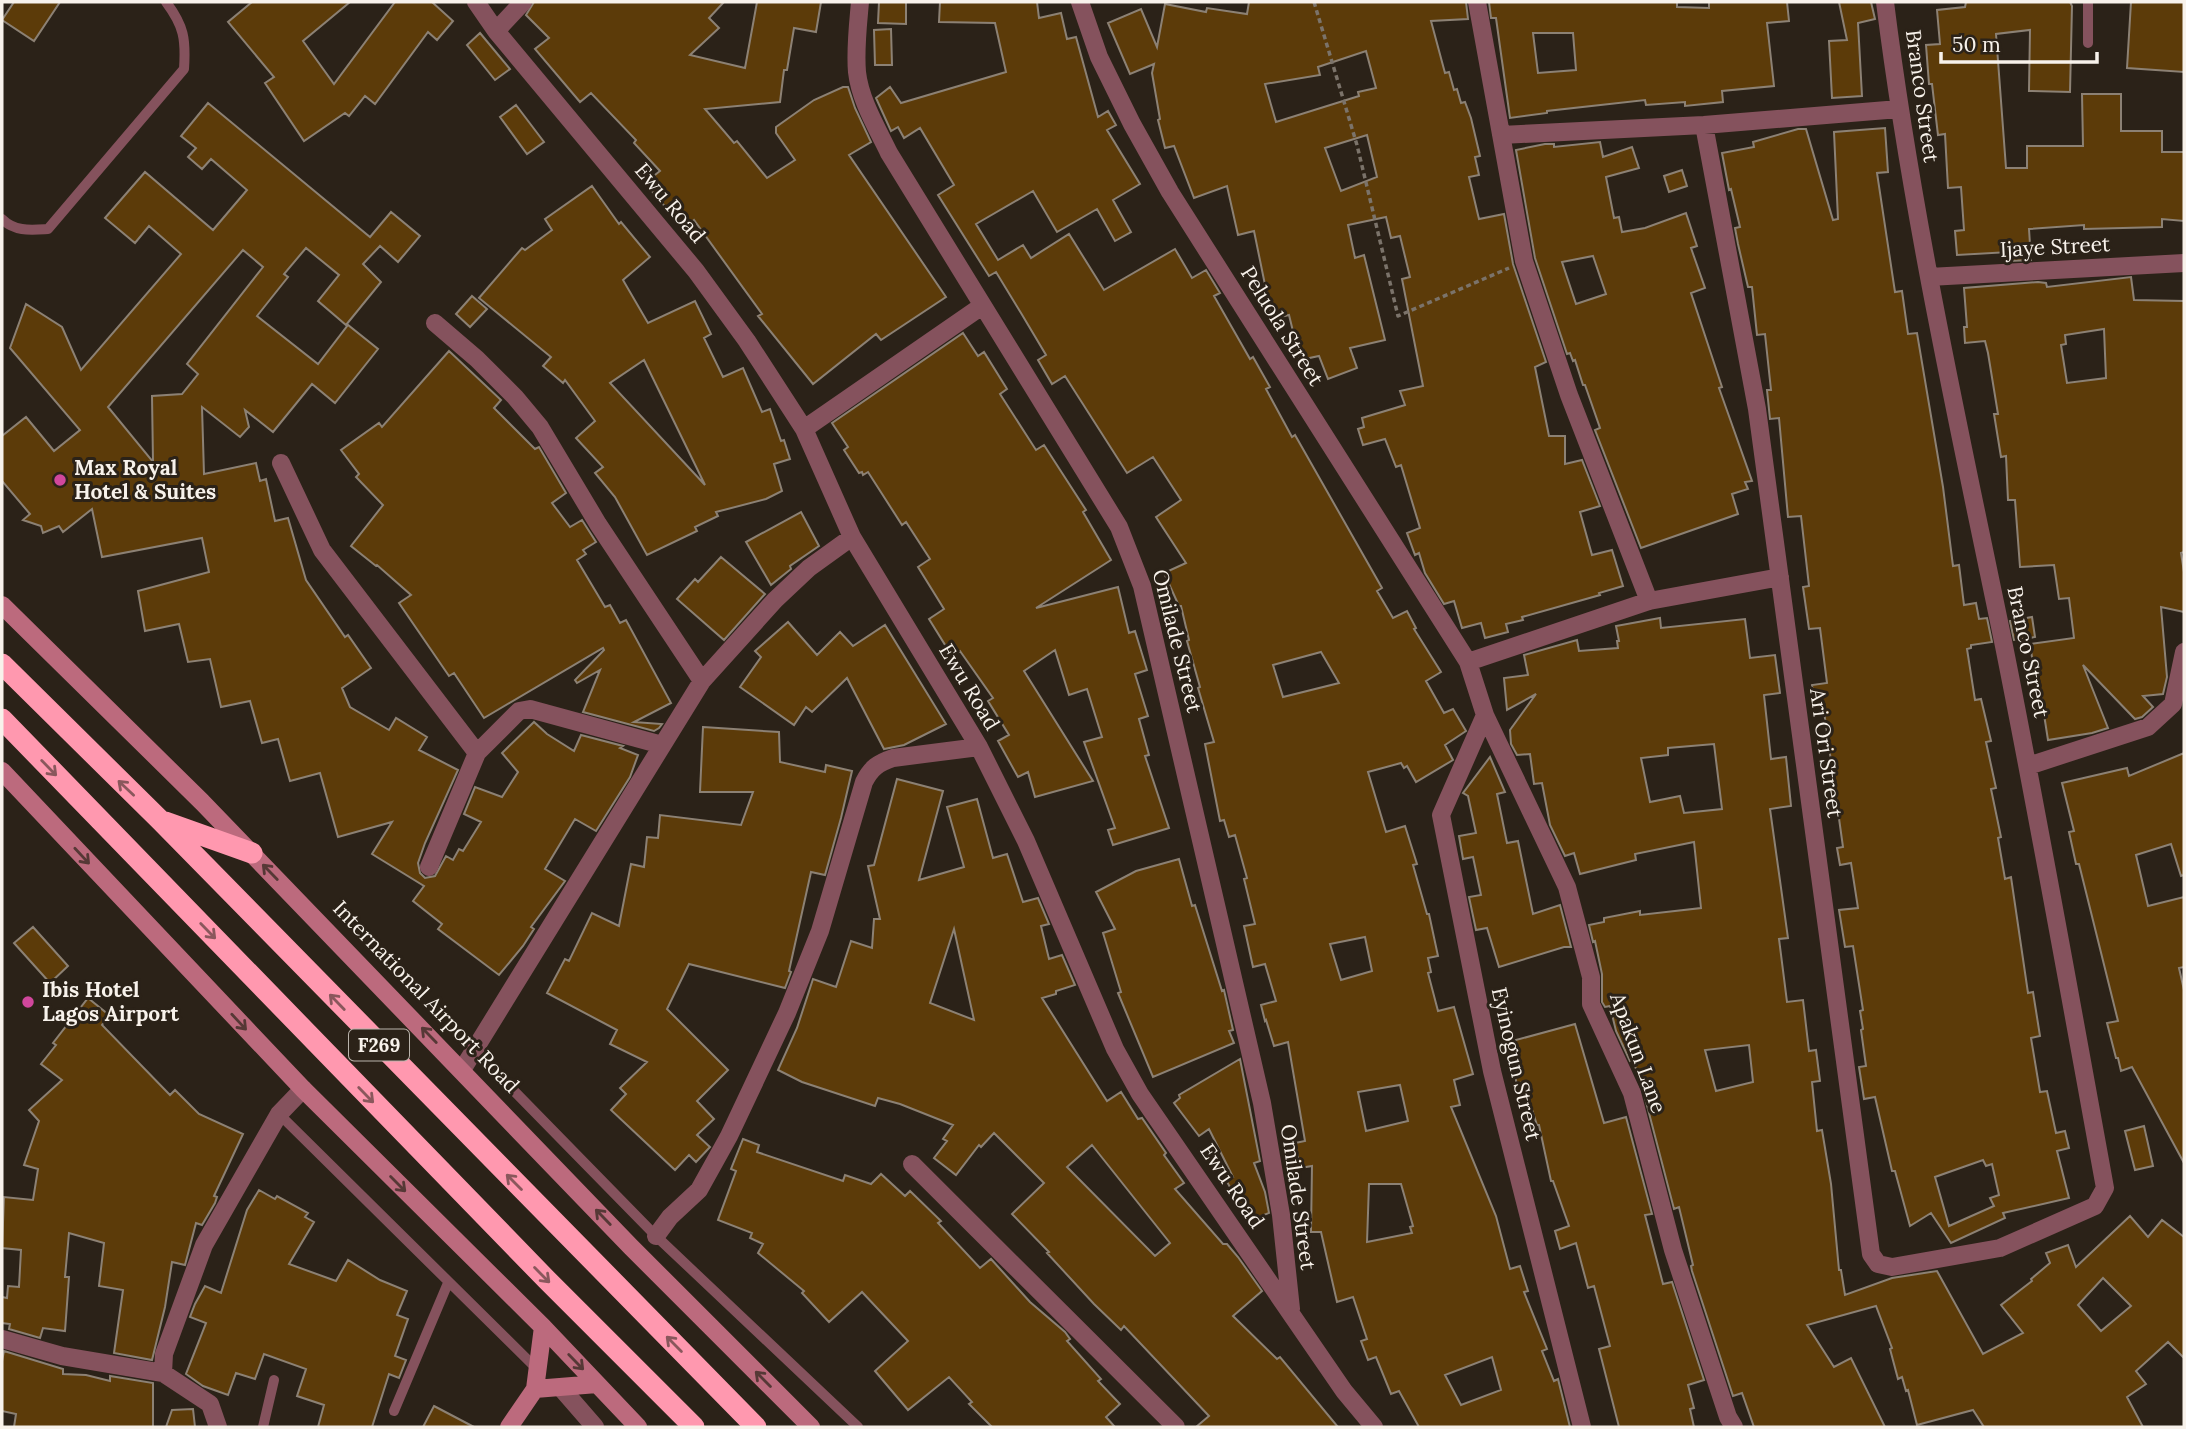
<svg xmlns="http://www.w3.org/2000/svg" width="2186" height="1429" font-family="Lora,serif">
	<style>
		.building { fill: #5c3b09; stroke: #8c8174; stroke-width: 2; fill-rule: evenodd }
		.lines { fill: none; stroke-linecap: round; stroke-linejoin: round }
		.path { stroke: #7b736a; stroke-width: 3.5; stroke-dasharray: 5 3.5; stroke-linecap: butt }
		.lane { stroke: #85525d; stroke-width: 10 }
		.street { stroke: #85525d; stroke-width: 18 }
		.secondary { stroke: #bc6a7d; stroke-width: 18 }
		.highway { stroke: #ff98af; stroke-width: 21 }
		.oneway { stroke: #8a575c }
		.oneway2 { stroke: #563836 }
		.hotel-dot { fill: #d1479c; stroke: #2b2218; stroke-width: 2.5 }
		.labels { text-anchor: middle; stroke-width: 6; stroke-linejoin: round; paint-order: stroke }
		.shield { fill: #2b2218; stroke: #bab4ac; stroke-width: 2 }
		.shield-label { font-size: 19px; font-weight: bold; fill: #f8f2eb }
		.street-label { font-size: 21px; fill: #f8f2eb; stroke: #2b2218 }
		.poi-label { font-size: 21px; font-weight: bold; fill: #f8f2eb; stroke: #2b2218; text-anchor: start }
	</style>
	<rect width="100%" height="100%" fill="#2b2218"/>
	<!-- building -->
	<path class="building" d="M14 2H60L34 41 2 20Z
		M252 2H350L303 41 334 84 395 2H432L453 21 437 40 428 32 375 104 365 96 349 116 345 113 304 141 265 83 274 77 228 22Z
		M534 2H724L709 18 719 28 690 55 745 68 757 2H821L816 32 794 28 787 70H784L780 102 705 109 734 143 737 141 767 178 795 160 776 133V127L814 100 843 87H848L855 108 871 142 849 155 946 297 881 340 876 334 813 384 758 316 762 314 694 220 684 229 645 183 660 171 634 143 636 140 591 93 580 102 535 49 549 38 526 15Z
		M879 2H906V24L878 23Z
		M940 2H1037L1039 18 1061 13 1067 39 1076 37 1098 117 1108 111 1116 125 1107 130 1140 184 1113 200 1131 232 1115 241 1097 209 1057 232 1033 191 976 224 998 260 1023 245 1031 258 1069 234 1104 290 1175 249 1192 278 1206 270 1220 293 1214 296 1250 359 1253 357 1270 387 1266 389 1292 437 1295 435 1382 588 1377 591 1393 618 1407 611 1416 628 1414 629 1441 672 1426 681 1444 713 1453 709 1466 731 1445 745 1453 760 1416 782 1407 766 1404 768 1401 763 1368 772 1386 832 1405 826 1417 864 1413 865 1427 914H1429L1438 956 1428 958 1431 972 1428 973 1438 1011 1454 1007 1473 1074 1454 1080 1460 1105 1451 1107 1496 1216 1510 1269 1520 1266 1528 1291 1524 1292 1547 1349 1542 1351 1554 1381 1558 1379 1570 1427H1419L1399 1391 1391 1394 1376 1357 1368 1360 1361 1341 1367 1339 1353 1297 1337 1302 1321 1232H1311L1312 1166 1300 1168 1295 1143 1305 1141 1288 1042 1274 1046 1266 1020 1265 1021 1261 1005 1276 1001 1265 964 1253 967 1244 926 1255 924 1244 879 1247 878 1235 835 1229 837 1224 820 1220 821 1205 744 1214 742 1198 688 1200 687 1187 641 1189 640 1181 606H1179L1164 573 1186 563 1156 517 1181 500 1153 457 1127 473 1065 376 1052 384 1038 360 1046 355 1021 313 996 272 989 276 938 195 954 185 920 128 904 138 898 127 891 131 876 98 890 87 901 103 1006 72 995 23 939 22ZM1321 652 1339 683 1283 697 1273 665ZM1365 937 1372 971 1341 980 1330 944ZM1400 1085 1408 1121 1366 1131 1358 1092ZM1369 1184H1401L1413 1226 1410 1227 1412 1233 1367 1242ZM1492 1357 1501 1390 1461 1405 1445 1375Z
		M1249 2H1466L1468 19 1431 21 1445 73 1449 72 1454 90 1457 89 1461 103 1465 102 1471 118 1480 156 1475 157 1479 175 1469 177 1478 215 1479 219 1504 214 1513 264 1546 362 1535 367 1549 436H1565V464L1582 460 1600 506 1580 512 1592 555 1612 550 1623 586 1599 593 1600 595 1522 617 1523 620 1506 624 1508 632 1485 638 1481 623 1462 628 1454 601 1444 604 1425 573 1419 553 1415 555 1407 533 1420 528 1401 465 1396 467 1385 439 1363 445 1358 429 1364 427 1362 418 1405 405 1400 391 1423 386 1402 279 1410 277 1400 236 1391 238 1386 217 1348 225 1355 258 1364 255 1385 340 1350 348 1357 368 1328 379 1319 356 1300 360 1289 315 1272 319 1254 231 1238 235 1227 186 1194 198 1174 146 1165 148 1158 120 1160 119 1152 73 1154 64 1130 74 1108 23 1141 9 1157 47 1165 4 1206 12 1207 8 1247 14ZM1366 51 1376 88 1358 92 1359 96 1276 122 1265 84 1320 75 1318 67ZM1367 135 1377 177 1341 191 1325 148Z
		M1489 2H1677V7L1709 8V2H1787L1789 21 1767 23 1774 86 1722 91 1723 102 1685 106V102L1646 105 1645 100 1547 111V113L1510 118 1496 18H1491ZM1533 33H1573L1576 70 1538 73Z
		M1839 2H1871L1875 19 1858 23 1862 96 1832 98 1829 41 1847 40Z
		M1966 2H2070L2072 6 2070 92 2029 91 2030 30 1996 34 2006 168H2027V146H2083L2082 94H2121V131H2162V152H2184V221L2162 219V227L2084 229V225L2029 229 2031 260 2009 261V252L1957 255 1955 231 1964 230 1961 187 1948 188 1945 134 1938 135 1932 84H1929L1926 45 1940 44 1937 10 1965 7Z
		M2131 2H2184V72L2127 68Z
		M891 29 892 65H875L874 30Z
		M480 33 510 69 495 80 467 45Z
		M208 103 370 237 391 212 420 236 398 262 380 246 363 264 381 282 346 325 318 301 339 275 306 248 284 274 288 277 257 316 318 364 348 325 378 349 335 403 312 384 273 432 245 410 249 427 240 437 202 407 204 474 256 463 260 481 266 479 275 521 288 518 306 580 345 637 348 635 371 668 342 688 350 707 389 730 396 718 427 737 419 750 458 770 425 843 418 863 420 873 425 878 435 876 446 856 453 860 459 849 463 851 481 822 464 814 475 787 502 797 518 772 502 753 534 722 547 734 574 751 581 735 623 746 620 748 638 755 630 777 596 831 575 819 545 869 565 881 531 927 534 929 523 946 499 975 438 929 442 924 413 901 424 886 372 854 392 822 338 837 320 773 290 781 278 739 262 743 250 701 221 707 210 659 188 662 179 624 145 631 138 591 209 572 202 538 102 557 92 509 63 532 59 526 43 533 41 526 23 520 30 514 2 481V436L26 417 54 451 80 430 10 348 26 304 62 327 81 370 181 254 149 226 135 243 105 218 145 172 213 230 247 190 211 159 202 169 188 157 196 148 181 136ZM243 250 263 267 187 364 198 374 182 394 152 396 153 462 108 407Z
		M516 105 544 142 527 154 500 117Z
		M1885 128 1888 172 1877 173 1895 292 1902 291 1908 334 1917 333 1943 487 1953 566 1959 565 1964 605 1976 603 1979 619 1987 618 1992 642 1971 645V648L1967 649 1975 700 1981 699 1991 741 1986 742 1996 788 1991 789 2001 837 1998 838 2005 879 2011 877 2028 993 2033 992 2040 1036 2031 1038 2040 1092 2047 1091 2056 1133 2065 1131 2069 1148 2057 1151 2069 1198 2003 1213 2005 1218 1951 1243 1931 1213 1910 1226 1895 1171H1892L1875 1097 1864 1099 1859 1067 1866 1066 1861 1030 1863 1029 1860 1011 1863 1010 1853 946 1845 947 1839 910 1858 908 1851 863 1840 865 1837 848 1843 847 1823 704 1814 705 1812 685 1827 683 1820 628 1809 629 1803 587 1809 586 1801 516 1788 517 1779 418 1770 419 1767 390H1771L1765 334 1757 335 1752 287H1748L1738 244 1735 228 1740 227 1731 189 1729 190 1722 153 1754 147 1753 142 1798 129H1806L1833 220 1838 219 1834 132ZM1983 1160 1986 1166 1992 1164 1999 1195 1990 1198 1994 1206 1949 1226 1935 1177Z
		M1600 142 1603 157 1632 147 1639 168 1606 177 1614 218 1619 217 1622 232 1645 228 1686 213 1697 246 1691 248 1705 288 1691 293 1722 387 1719 388 1752 481 1745 482 1748 489 1732 494 1738 514 1641 548 1595 430 1600 428 1585 385H1583L1575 360 1573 361 1570 353 1567 354 1535 258 1516 150 1545 144H1554V147ZM1593 256 1606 294 1576 304 1562 262Z
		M1682 170 1687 186 1669 192 1664 176Z
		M592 186 619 224 621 222 650 257 623 280 648 323 695 301 711 334 704 338 723 377 743 368 762 412 770 409 781 441 784 440 790 459 774 464 782 491 766 499 716 512 718 516 695 527 697 531 647 555 615 497 595 473 603 467 576 438 595 421 565 380 563 383 543 366 551 357 479 298 522 248 525 250 552 230 545 219ZM644 360 705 485 610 383Z
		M2131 277 2134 300 2184 301V552L2181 553 2184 572V612L2161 607 2167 677 2163 694 2143 696 2153 707 2142 717 2135 719 2083 665 2108 728 2092 733 2048 740 2036 663 2033 664 2030 644 2074 638 2069 598 2059 599 2054 565 2020 567 2015 500H2008L2006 456 2001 457 1994 414H1998L1988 353 1985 341 1965 343 1964 327H1967L1964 288 2038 282 2046 283 2047 287ZM2104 329 2106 378 2067 383 2061 345 2066 344 2065 335Z
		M472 296 487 309 470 327 456 314Z
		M963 333 978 356 984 352 1007 389 1000 394 1036 450 1044 445 1086 510 1083 512 1111 560 1036 608 1118 587 1129 633 1135 631 1147 670 1135 674 1148 716 1139 719 1149 755 1145 756 1169 828 1113 845 1108 830 1115 828 1084 742 1102 737 1087 689 1069 695 1055 650 1024 671 1093 781 1035 797 1028 772 1018 777 998 741 1009 735 988 701 993 698 960 651 952 656 929 619 944 609 918 567 930 559 906 522 902 525 868 472 863 475 862 472 859 473 844 450 848 447 832 423Z
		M449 351 501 400 494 408 535 449 539 447 566 493 552 503 570 527 582 520 596 542 583 550 586 554 577 560 605 607 610 605 620 623 626 620 671 703 634 722 662 724 659 728 654 731 583 712 600 670 577 683 575 680 604 650 603 648 484 718 454 673 449 676 399 603 411 595 377 565 376 566 351 546 383 505 356 477 359 474 341 450 379 423 382 427Z
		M801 512 819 546 790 566 791 569 771 585 746 542Z
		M721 557 765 594 724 640 677 599 695 579 698 582Z
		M2032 617 2035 637 2014 640 2010 621Z
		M1660 618 1661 628 1745 619 1750 658 1775 655 1780 693 1764 695 1771 759 1786 757 1791 806 1770 809 1788 938 1779 939 1787 1002 1803 1000 1809 1051 1816 1050 1820 1081 1812 1082 1817 1131 1822 1130 1831 1184 1839 1270H1841L1845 1295 1892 1278 1937 1271 1983 1354 2023 1333 2001 1305 2032 1281 2031 1279 2050 1263 2046 1253 2068 1245 2076 1267 2130 1216 2148 1237 2162 1220 2184 1237V1358L2168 1342 2136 1371 2146 1384 2127 1397 2143 1427H1984L1973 1410 1917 1425 1908 1390 1906 1391 1902 1377 1898 1379 1890 1349 1892 1348 1876 1306 1807 1325 1834 1367 1851 1358 1885 1427H1754L1742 1393 1733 1396 1692 1271 1691 1266 1693 1265 1679 1207 1674 1209 1643 1090 1633 1060 1630 1061 1616 1031 1610 1006 1605 1007 1602 1002V974L1595 941 1593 942 1589 925 1604 922V918L1640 911V915L1701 908 1694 842 1635 854 1636 860 1580 874 1574 853 1565 856 1550 825 1542 783 1534 784 1530 754 1517 755 1511 744 1510 730 1536 694 1507 710 1504 678 1528 675 1524 655 1577 640 1579 651 1618 648 1617 641H1619L1616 626ZM1714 744 1722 809 1684 813 1680 796 1650 802 1641 758 1668 755V748ZM1749 1045 1753 1082 1716 1091 1705 1050ZM2103 1278 2131 1306 2101 1331 2078 1305Z
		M788 622 817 655 840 632 853 646 885 625 946 724 904 745 884 749 847 678 812 712 806 707 794 725 740 687 761 657 755 651Z
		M703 727 779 732 780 762 825 772 826 765 852 771 841 818 825 875 811 872 789 971 791 972 785 988 689 964 667 1009 728 1070 697 1101 714 1119 697 1135 710 1147 696 1162 689 1155 675 1170 611 1110 626 1094 620 1088 647 1062 610 1044 617 1030 547 993 565 959 569 961 592 913 619 926 631 864 644 867 647 837 658 838 660 815 741 825 753 792H700Z
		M2184 753V875L2181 876 2171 844 2136 855 2148 906 2184 897V967L2179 968 2184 990V1163L2132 1067 2121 1071 2118 1058H2116L2107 1023 2118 1021 2079 864H2076L2069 832 2074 831 2062 783 2127 768 2129 776Z
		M1490 757 1505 792 1497 794 1507 843 1518 841 1533 914 1560 905 1571 947H1564L1499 967 1487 928 1476 930 1469 897 1481 895 1473 857 1463 859 1459 836 1476 833 1468 796 1463 793Z
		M897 779 943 791 919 880 964 867 947 807 977 799 993 858 1007 854 1023 902 1038 898 1049 924 1041 926 1049 959 1062 955 1075 985 1056 991V994L1042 998 1107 1101 1121 1092 1138 1119 1142 1118 1166 1153 1164 1155 1184 1183 1175 1189 1223 1244H1227L1238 1257 1262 1291 1233 1316 1277 1359 1280 1357 1338 1427H1196L1209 1416 1124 1326 1121 1330 1094 1304 1047 1253 1049 1252 1012 1214 1044 1183 994 1133 981 1147 979 1145 956 1175 934 1158 947 1141 943 1139 953 1125 900 1104 878 1098 875 1106 802 1082 778 1070 797 1028 813 979 836 987 851 941 872 948 874 919H880L868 866 874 865ZM954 929 974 1020 930 1003ZM1092 1145 1170 1243 1155 1256 1067 1167Z
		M1179 859 1192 906 1195 905 1222 991 1224 990 1233 1030 1229 1031 1234 1043 1153 1077 1118 993 1121 992 1103 933 1115 929 1096 892 1136 871Z
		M33 927 68 966 50 983 14 943Z
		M88 998 109 1015 102 1025 170 1095 175 1090 199 1114 243 1134 214 1196 217 1197 215 1203 202 1225 196 1223 185 1265 172 1262 165 1307 152 1360 114 1353 123 1290 99 1286 104 1243 69 1233 65 1277H69L65 1331 43 1328 40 1338 9 1329 10 1324 2 1323V1297L7 1298 8 1286 19 1287 21 1250 2 1248 4 1197 33 1200 38 1169 24 1165 39 1121 29 1110 62 1080 41 1064 56 1045 53 1043Z
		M1575 1024 1604 1123 1626 1117 1652 1214 1645 1215 1663 1284 1672 1282 1704 1380 1688 1385 1694 1408 1690 1409 1694 1427H1619L1599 1349 1610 1346 1594 1286 1588 1288 1576 1243 1560 1249 1555 1231 1569 1226 1553 1181H1551L1539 1125H1537L1523 1082 1517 1084 1505 1043Z
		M1240 1059 1260 1161 1254 1163 1265 1192 1269 1213 1249 1221 1226 1180 1233 1177 1209 1129 1199 1136 1174 1103 1180 1098 1179 1095Z
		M2144 1126 2153 1166 2135 1170 2125 1131Z
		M743 1139 759 1145 757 1152 843 1181 845 1175 871 1184 881 1174 905 1196 910 1191 941 1221 938 1223 980 1268 991 1259 1030 1302 1065 1332 1070 1339 1067 1341 1101 1379 1098 1381 1120 1404 1106 1417 1115 1427H992L969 1404 972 1402 949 1377 908 1410 875 1371 908 1341 862 1292 829 1322 802 1293 804 1291 758 1253 763 1244 750 1238 752 1233 718 1220 736 1171 731 1169Z
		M259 1190 275 1199 277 1196 308 1213 305 1217 314 1222 289 1264 336 1281 348 1260 380 1280 407 1291 397 1315 408 1319 395 1356 406 1360 399 1378 389 1374 372 1427H318L324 1405 297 1396 306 1369 264 1354 255 1379 236 1373 228 1395 203 1386 186 1374 206 1323 190 1317 195 1304 205 1286 221 1293 247 1210Z
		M4 1351 63 1369V1374L86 1375 110 1381V1376L153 1383V1427H14L16 1414 2 1411V1361Z
		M434 1406 474 1427H423Z
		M193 1409 195 1427H166L172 1410Z"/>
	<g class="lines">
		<!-- path -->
		<path class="path" d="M1314 2 1357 145 1398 316 1509 268"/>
		<!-- lane -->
		<path class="lane" d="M2088 2V43
			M2 219C15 232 31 230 48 229L184 69C186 39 184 26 166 2
			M475 1051 656 1236 858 1427
			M279 1114 537 1369
			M394 1411 448 1283
			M263 1427 274 1380"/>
		<!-- street -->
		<path class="street" d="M476 2 496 31 696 271 747 341 804 429 852 537 979 747 1026 841 1115 1049 1140 1094 1344 1391 1374 1427
			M860 2C858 25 855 49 857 72 860 100 877 128 889 153L1119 527 1142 586 1262 1103 1281 1215 1291 1309
			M1080 2 1099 57 1132 124 1170 192 1468 662 1485 715 1567 887 1591 977V1004L1632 1093 1673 1250 1728 1417 1734 1427
			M1477 2 1524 261 1569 395 1649 601
			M496 31 523 2
			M1704 125 1757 409 1871 1254 1878 1264 1892 1267 2000 1248 2095 1206 2105 1188C2072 1007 2040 826 2004 646 1960 432 1912 218 1885 2
			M1501 135 1704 125 1899 109
			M1929 277 2184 263
			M435 323 477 359 515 397 540 427 598 524 702 681
			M804 429 982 306
			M281 463 322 550 477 753
			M1468 662 1649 601 1780 577
			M1485 715 1441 815 1492 1071 1582 1427
			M2028 766 2148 727 2173 704 2184 652
			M429 867 477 753 519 711 530 709 662 745
			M462 1070 702 681 775 600 809 568 852 537
			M912 1164 1176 1427
			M656 1236 670 1217 699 1190 729 1136 787 1013 820 931 864 782C871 768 878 763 893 758L979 747
			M2 1339 62 1356 163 1373 210 1404 218 1427
			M163 1373 164 1354 204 1245 279 1114 303 1089
			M562 1389 595 1427"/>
		<!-- secondary -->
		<path class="secondary" d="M2 605 202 802 631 1247 811 1427
			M2 771 303 1089 543 1327 638 1427
			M535 1389 597 1384
			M509 1427 535 1389 543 1327"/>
		<!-- highway -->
		<path class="highway" d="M2 664 160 820 756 1427
			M2 719 546 1279 694 1427
			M165 822 252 853"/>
	</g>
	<!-- one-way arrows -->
	<defs><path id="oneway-shaft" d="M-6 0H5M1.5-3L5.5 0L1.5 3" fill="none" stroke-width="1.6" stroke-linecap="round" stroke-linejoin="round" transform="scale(1.75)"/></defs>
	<g class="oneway">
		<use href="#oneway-shaft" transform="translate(49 768) rotate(46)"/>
		<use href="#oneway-shaft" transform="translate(126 788) rotate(-137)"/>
		<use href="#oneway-shaft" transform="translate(208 931) rotate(46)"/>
		<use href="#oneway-shaft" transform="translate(337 1002) rotate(-134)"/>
		<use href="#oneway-shaft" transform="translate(366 1095) rotate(46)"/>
		<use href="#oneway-shaft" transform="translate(514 1182) rotate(-135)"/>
		<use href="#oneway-shaft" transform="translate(542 1275) rotate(45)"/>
		<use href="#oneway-shaft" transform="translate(674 1344) rotate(-135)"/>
	</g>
	<g class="oneway2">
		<use href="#oneway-shaft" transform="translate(82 856) rotate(47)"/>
		<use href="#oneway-shaft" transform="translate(270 872) rotate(-134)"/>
		<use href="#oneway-shaft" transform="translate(239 1022) rotate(47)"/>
		<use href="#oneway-shaft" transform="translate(429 1035) rotate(-134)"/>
		<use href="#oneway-shaft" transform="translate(398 1184) rotate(45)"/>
		<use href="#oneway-shaft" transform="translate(603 1217) rotate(-134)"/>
		<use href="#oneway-shaft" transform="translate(576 1362) rotate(46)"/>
		<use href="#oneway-shaft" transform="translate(763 1379) rotate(-135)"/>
	</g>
	<!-- markers -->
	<g class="hotel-dot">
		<circle cx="60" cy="480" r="7"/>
		<circle cx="28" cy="1002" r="7"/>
	</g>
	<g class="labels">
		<!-- shield labels -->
		<rect class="shield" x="349" y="1029.5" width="60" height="31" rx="5"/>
		<g class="shield-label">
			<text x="379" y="1052">F269</text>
		</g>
		<!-- street labels -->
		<g class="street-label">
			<text transform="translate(1922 96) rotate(82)" y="7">Branco Street</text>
			<text transform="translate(670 203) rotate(50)" y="7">Ewu Road</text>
			<text transform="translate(2055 247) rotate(-3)" y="7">Ijaye Street</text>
			<text transform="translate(1282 326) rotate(58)" y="7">Peluola Street</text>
			<text transform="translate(1177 641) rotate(76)" y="7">Omilade Street</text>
			<text transform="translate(2028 652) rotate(78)" y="7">Branco Street</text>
			<text transform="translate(969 687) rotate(59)" y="7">Ewu Road</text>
			<text transform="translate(1826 753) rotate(82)" y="7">Ari Ori Street</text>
			<text transform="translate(426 997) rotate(46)" y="7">International Airport Road</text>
			<text transform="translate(1638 1053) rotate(70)" y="7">Apakun Lane</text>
			<text transform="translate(1516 1064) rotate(77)" y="7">Eyinogun Street</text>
			<text transform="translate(1232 1186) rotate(56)" y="7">Ewu Road</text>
			<text transform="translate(1298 1197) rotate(82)" y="7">Omilade Street</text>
		</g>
		<!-- poi labels -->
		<g class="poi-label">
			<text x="74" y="475">Max Royal<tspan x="74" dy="24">Hotel &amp; Suites</tspan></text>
			<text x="42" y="997">Ibis Hotel<tspan x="42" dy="24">Lagos Airport</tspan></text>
		</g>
	</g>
	<!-- border -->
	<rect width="2186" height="1429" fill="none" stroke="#f8f2eb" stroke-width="7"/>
	<!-- scale -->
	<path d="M1941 52v10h156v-10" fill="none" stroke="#f8f2eb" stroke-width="3.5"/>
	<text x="1952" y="52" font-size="21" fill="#f8f2eb" stroke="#2b2218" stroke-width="5" paint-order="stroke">50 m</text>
</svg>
